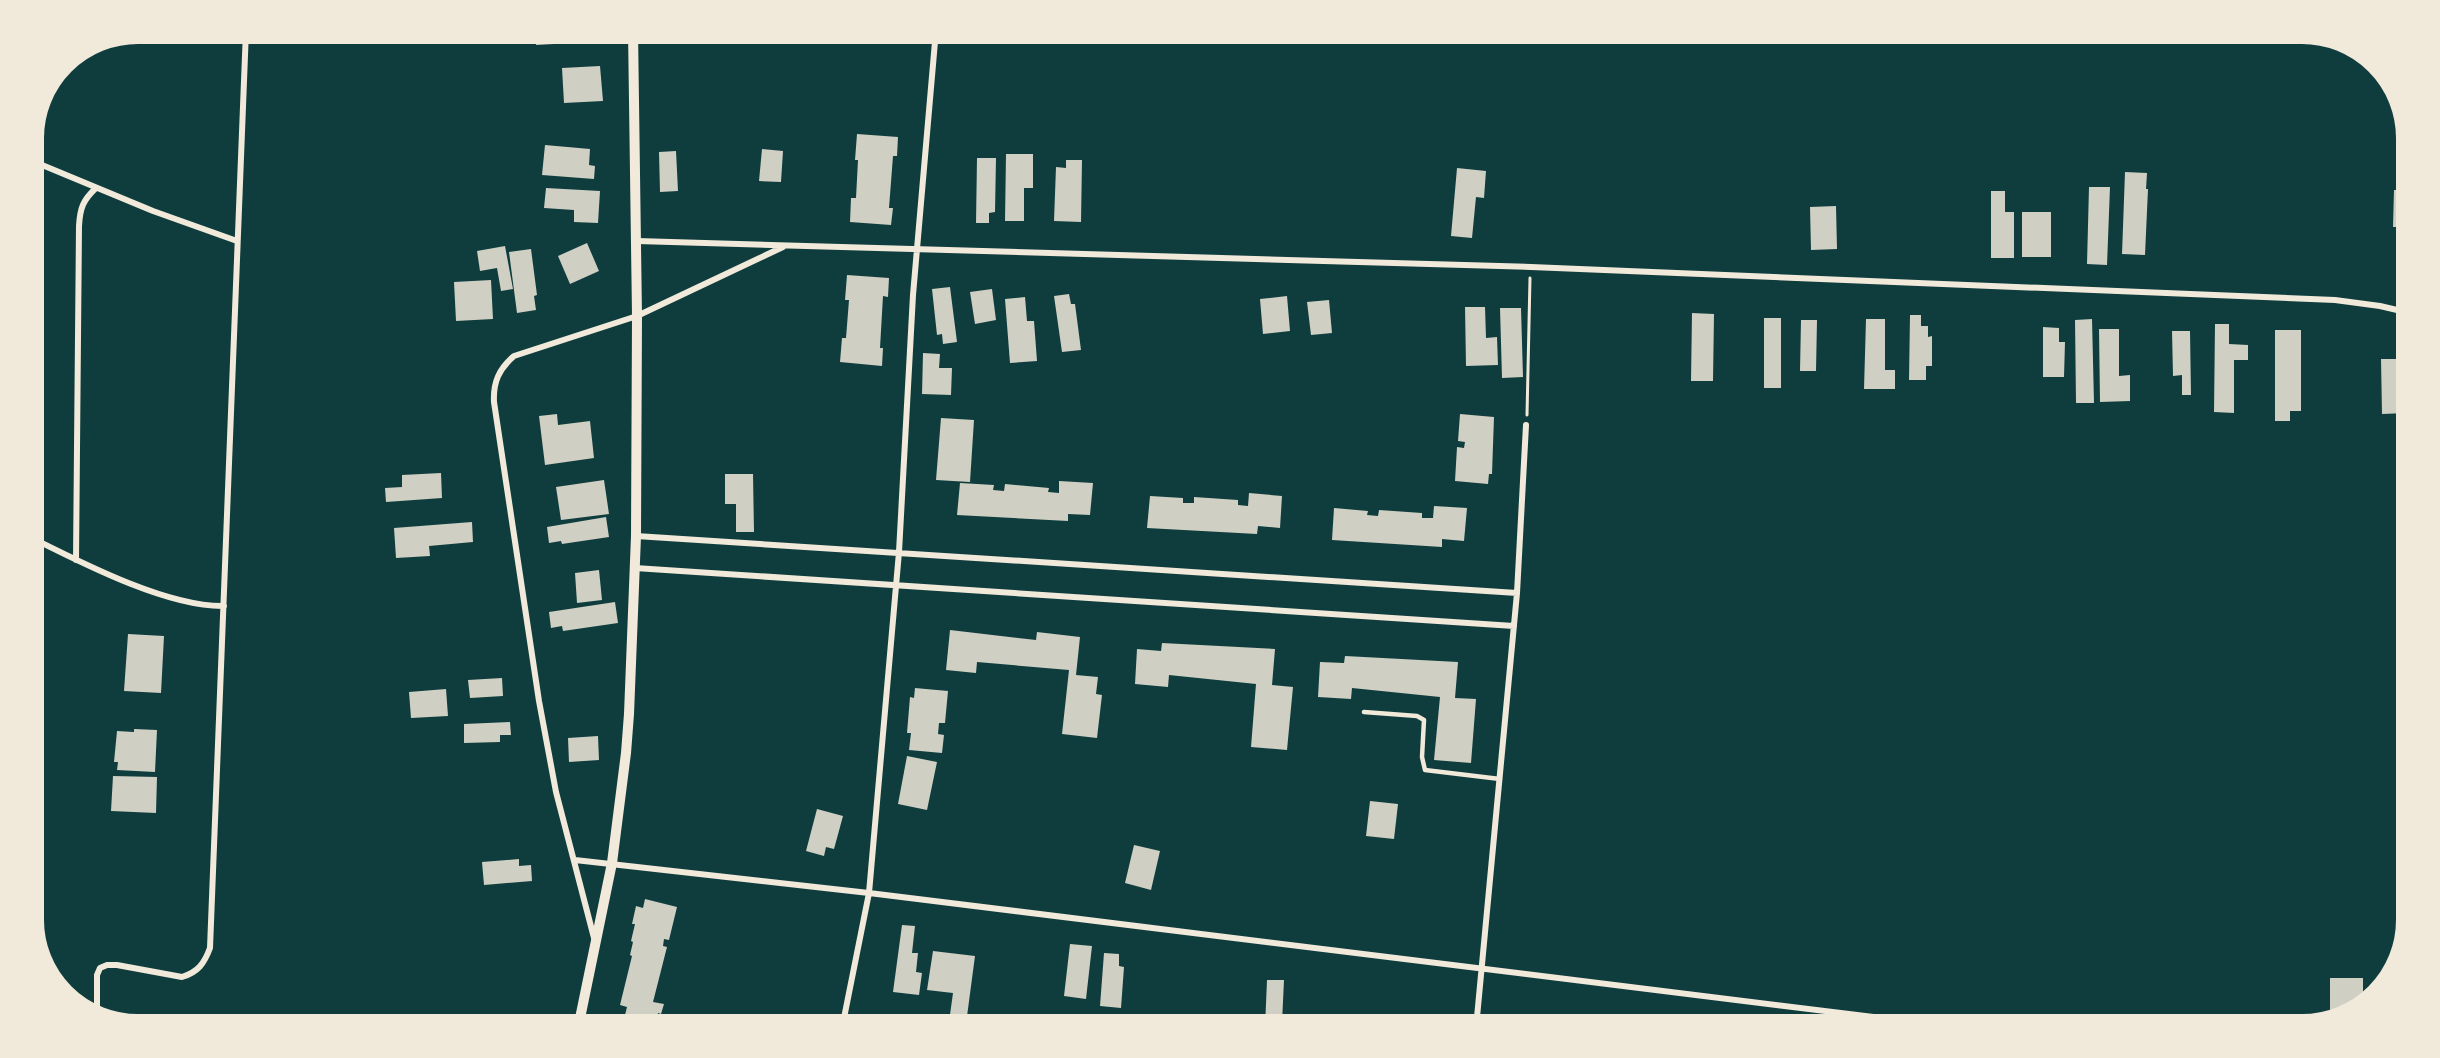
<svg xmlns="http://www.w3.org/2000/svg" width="2440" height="1058" font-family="'Fira Sans Condensed',sans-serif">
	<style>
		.building { fill: #cfcfc3 }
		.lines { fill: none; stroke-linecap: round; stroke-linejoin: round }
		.path { stroke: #f1e9da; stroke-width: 3 }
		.service { stroke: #f1e9da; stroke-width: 4.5 }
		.minor { stroke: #f1e9da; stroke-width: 6 }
		.tertiary { stroke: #f1e9da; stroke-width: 10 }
		.rim { fill: none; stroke: #f1e9da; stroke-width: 8 }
	</style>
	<rect width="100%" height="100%" fill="#0f3d3e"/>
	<!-- building -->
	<path class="building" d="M523 30H571L572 43 536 45 535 33 523 34Z
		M870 30H900L898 43 869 40Z
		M600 66 603 101 564 103 562 68Z
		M857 134 898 137 897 156H893L889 208H893L891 225 850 222 851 198H856L858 160H855Z
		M545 145 590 149 589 165 595 166 594 179 542 175Z
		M762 149 783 151 781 182 759 181Z
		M676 151 678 191 660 192 659 152Z
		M1006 154H1033V188H1024V221H1005Z
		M977 158H996L995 212 989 213V223H976Z
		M1066 160H1082L1081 222 1054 221 1056 167 1066 168Z
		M1457 168 1486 171 1484 198 1476 197 1472 238 1451 236Z
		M2125 172 2147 173 2146 189H2148L2145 255 2122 254Z
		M2089 187H2110L2107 265 2087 264Z
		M546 188 600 191 598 223 574 222V210L544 208Z
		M2394 190H2410V227H2393Z
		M1991 191H2005V212H2014V258H1991Z
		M1836 206 1837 249 1811 250 1810 207Z
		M2022 212H2051V257H2022Z
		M587 243 599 271 570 284 558 256Z
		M505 246 513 289 501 291 497 268 480 271 477 251Z
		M531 249 537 295 534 296 536 310 517 313 509 252Z
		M847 275 889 278 888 297 883 296 880 348H883L882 366 840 362 842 338H846L849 300H845Z
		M491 280 493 319 456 321 454 282Z
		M950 287 957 342 943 344 942 334 937 335 932 289Z
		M992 289 996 320 975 324 970 292Z
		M1069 294 1071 304H1075L1081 350 1062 352 1054 296Z
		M1287 296 1290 331 1263 334 1260 299Z
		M1025 297 1027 321H1034L1037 361 1010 363 1005 299Z
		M1329 300 1332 333 1311 335 1307 302Z
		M1465 307H1485L1486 338 1497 337 1498 365 1466 366Z
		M1500 308H1521L1523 377 1502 378Z
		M1692 313 1714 314 1713 381H1691Z
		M1910 315H1921V326H1928V337L1932 336V366H1926V380H1909Z
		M1764 318H1781V388H1764Z
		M1866 319H1885V370H1895V389H1864Z
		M2092 319 2094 403H2076L2075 320Z
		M1801 320H1817L1816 371H1800Z
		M2215 324H2229V344L2248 345V360H2234V413L2214 412Z
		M2043 327 2059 328V342H2065L2064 377H2043Z
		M2099 329H2119V376L2130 375V401L2100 402Z
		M2275 330H2301V411H2290V421H2275Z
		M2172 331H2190L2191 395H2182V375L2173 376Z
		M923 353 940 354 939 368H952L951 395 922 394Z
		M2381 359H2407L2408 413 2382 414Z
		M557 414 558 425 590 421 594 458 545 465 539 416Z
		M1460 414 1494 417 1492 474H1489L1488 484 1455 481 1457 447 1464 448 1465 442 1458 441Z
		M941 418 974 420 970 482 936 480Z
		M441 473 442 498 386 502 385 488 402 487V475Z
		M725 474H753L754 532H736V504H725Z
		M604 480 609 514 561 520 556 487Z
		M1059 481 1093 483 1090 515 1068 514V521L957 515 960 483 994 485 993 490 1004 491 1005 484 1049 488 1048 492 1059 493Z
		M1249 493 1282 496 1280 528 1258 526 1257 534 1147 528 1150 496 1183 498V503H1194V497L1238 500V505L1248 506Z
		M1434 506 1467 508 1464 541 1442 539V547L1332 540 1334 508 1368 511 1367 515 1378 516 1379 510 1422 513V518H1433Z
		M606 517 609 537 562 544 561 541 549 543 547 527Z
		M472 522 473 542 429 546 430 556 396 558 394 528Z
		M599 570 602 600 577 603 575 573Z
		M615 602 618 623 563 631 562 626 551 628 549 612Z
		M950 630 1036 640 1037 632 1080 637 1076 675 1098 677 1096 694 1102 695 1097 738 1062 734 1069 670 977 662 976 673 946 670Z
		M128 634 164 636 161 693 124 691Z
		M1162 643 1275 649 1272 685 1293 687 1287 750 1251 747 1256 684 1169 675 1168 687 1135 684 1137 649 1161 651Z
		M1345 656 1458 662 1455 698 1476 699 1471 763 1434 760 1440 697 1352 688 1351 699 1318 697 1320 662 1344 663Z
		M502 678 503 696 470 698 468 680Z
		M915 688 948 691 945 723H939L938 734 944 735 942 753 909 750 911 733H907L910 697 914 698Z
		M446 689 448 716 411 718 409 692Z
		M510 722 511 735H500V742L464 743V724Z
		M134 729 157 730 155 772 117 770 118 762H114L117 731 134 732Z
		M598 736 599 760 569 762 568 738Z
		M907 756 937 762 927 810 898 804Z
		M113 776 157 777 156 813 111 811Z
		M1370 801 1398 804 1394 839 1366 836Z
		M817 809 843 816 834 849 826 847 824 856 806 851Z
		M1134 845 1160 851 1151 890 1125 883Z
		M519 859V866L531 865 532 881 484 885 482 862Z
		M645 899 677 907 669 940 664 939 663 946 667 947 653 1002 664 1004 661 1014 658 1013 654 1028H627L622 1027 627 1007 620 1005 632 956 630 955 633 942 631 941 635 924H632L636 906 643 908Z
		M902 925 915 926 912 953H918L916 972 922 973 919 995 893 992Z
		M1070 944 1092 946 1086 999 1064 996Z
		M933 951 975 956 966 1024 949 1022 953 993 927 990Z
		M1104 953 1119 954V966L1124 967 1121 1008 1100 1006Z
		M2330 978H2363V1008H2349V1014L2330 1019Z
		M1267 980H1284L1282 1023H1293V1028H1265Z
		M2364 991H2377L2364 1007Z"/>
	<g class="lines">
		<!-- path -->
		<path class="path" d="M1527 415 1530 278"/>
		<!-- service -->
		<path class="service" d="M1364 712 1417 716 1424 720 1422 757 1425 770 1500 779"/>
		<!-- minor -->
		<path class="minor" d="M30 160 153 211 237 241
			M637 241 1531 267 2335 300 2380 306 2410 313
			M636 536 1517 593
			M30 537C82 563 167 607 224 606
			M76 560 79 226C80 208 83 200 96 188
			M635 568 1514 626
			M575 860 869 893 1963 1028
			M594 938 556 792 539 701 494 402C493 382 499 369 514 356L637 316 783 247
			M97 1020V975L100 968 107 965H117L182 977C198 972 204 964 210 948L246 30
			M842 1028 869 893 899 552 913 295 936 30
			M1476 1028 1517 593 1526 425"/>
		<!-- tertiary -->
		<path class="tertiary" d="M578 1028 612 863 626 753 629 714 636 536 637 316 633 30"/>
	</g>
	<!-- crop -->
	<path d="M0 0H2440V1058H0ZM138 40H2302A98 98 0 0 1 2400 138V920A98 98 0 0 1 2302 1018H138A98 98 0 0 1 40 920V138A98 98 0 0 1 138 40Z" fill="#f1e9da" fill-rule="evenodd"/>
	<path class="rim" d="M138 40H2302A98 98 0 0 1 2400 138V920A98 98 0 0 1 2302 1018H138A98 98 0 0 1 40 920V138A98 98 0 0 1 138 40Z"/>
</svg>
